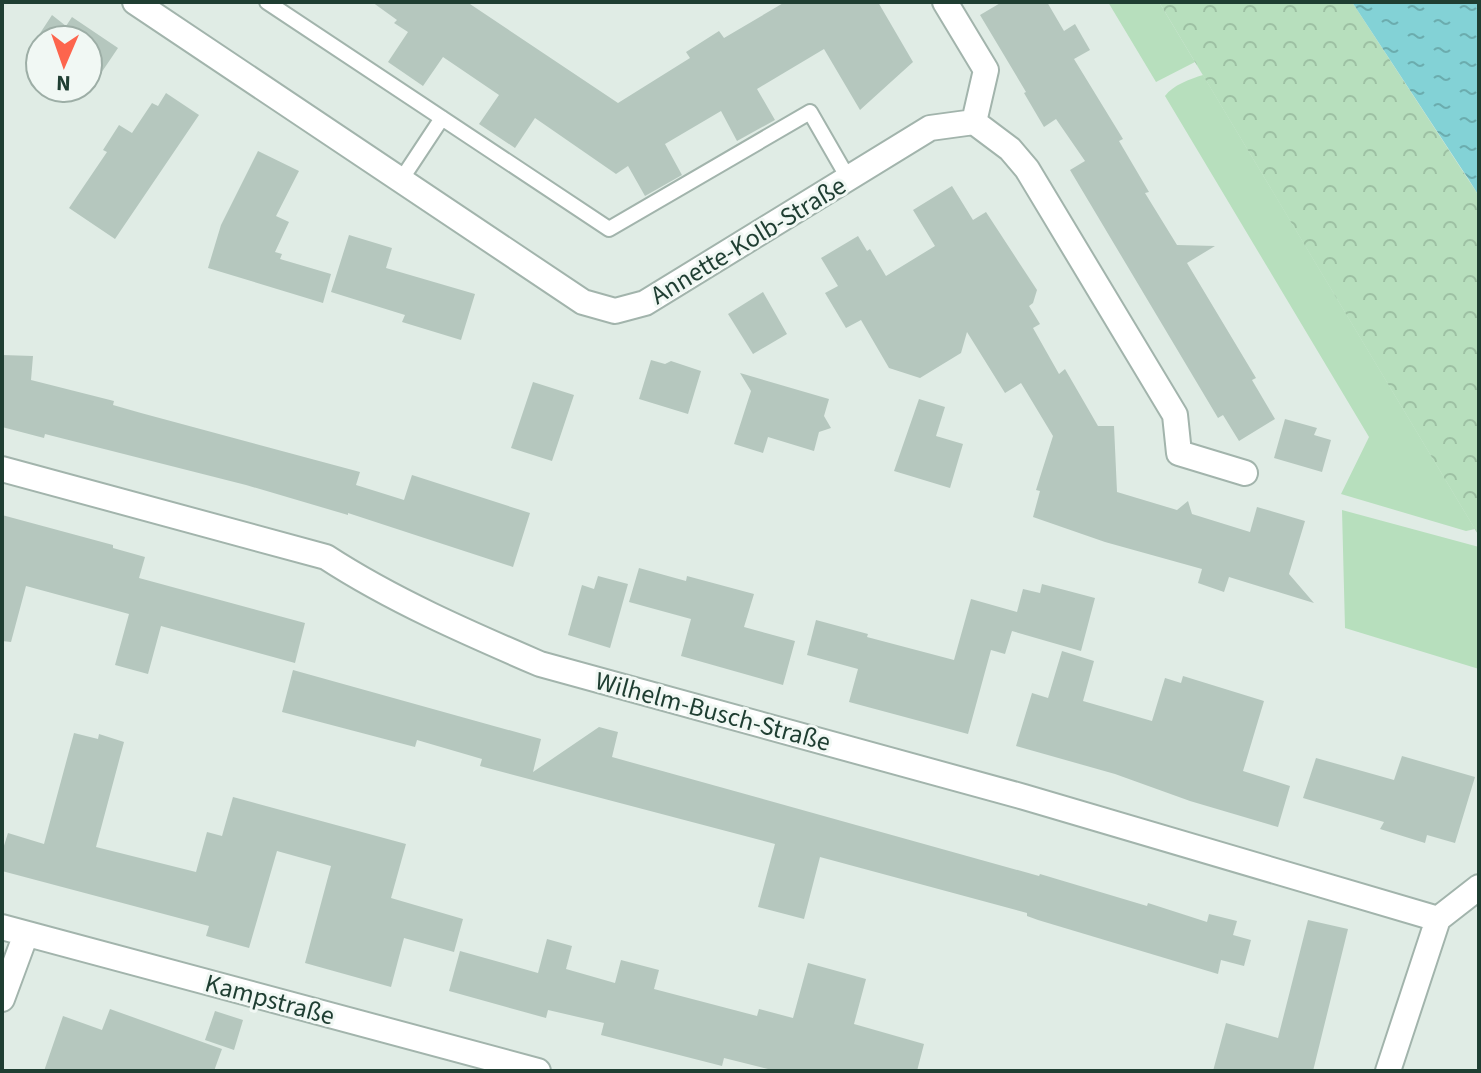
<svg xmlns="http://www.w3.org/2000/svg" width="1481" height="1073" font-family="'Source Sans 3',sans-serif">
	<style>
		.grass { fill: #b7dfbd }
		.park { fill: url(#park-crowns) }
		.water { fill: url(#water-ripples) }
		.building { fill: #b5c7be }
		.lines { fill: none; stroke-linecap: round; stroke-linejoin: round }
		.lane-casing { stroke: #a2b4ac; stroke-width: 18 }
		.street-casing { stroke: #a2b4ac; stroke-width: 28 }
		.lane { stroke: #fff; stroke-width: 14 }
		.street { stroke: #fff; stroke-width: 24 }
		.labels { text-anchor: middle; stroke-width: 6; stroke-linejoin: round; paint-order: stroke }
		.street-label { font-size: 26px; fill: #1f3e32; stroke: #f1f8f4 }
	</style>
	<defs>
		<pattern id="park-crowns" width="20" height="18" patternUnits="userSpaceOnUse" patternTransform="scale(2)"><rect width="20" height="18" fill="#b7dfbd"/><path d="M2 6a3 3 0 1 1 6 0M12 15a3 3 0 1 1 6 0" fill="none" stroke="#9dc0a3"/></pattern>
		<pattern id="water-ripples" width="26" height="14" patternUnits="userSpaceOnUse" patternTransform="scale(2)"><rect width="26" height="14" fill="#83d2d6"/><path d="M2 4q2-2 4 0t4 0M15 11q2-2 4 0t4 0" fill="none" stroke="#6bacae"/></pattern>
	</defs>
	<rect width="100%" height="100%" fill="#e0ece5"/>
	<!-- grass -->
	<path class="grass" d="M1108 2H1159L1195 62 1156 82Z
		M1203 75 1475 529 1466 531 1341 494 1369 437 1165 96C1173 85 1190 79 1203 75Z
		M1342 510 1479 547V669L1345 628Z"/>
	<!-- park -->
	<path class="park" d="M1159 2H1352L1479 196V536Z"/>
	<!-- water -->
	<path class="water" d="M1352 2H1479V196L1469 180Z"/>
	<!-- building -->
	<path class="building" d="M372 2H467L618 103 690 58 686 52 719 31 724 38 785 2H878L913 62 860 110 824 49 757 89 775 120 737 141 721 111 665 144 682 175 645 196 628 166 616 174 535 118 515 148 479 124 499 95 443 57 423 86 388 62 408 32 394 23 397 20Z
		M1002 2H1047L1064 31 1075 24 1090 50 1074 59 1123 139 1119 141 1149 192 1145 193 1177 245 1215 246 1187 263 1256 378 1252 380 1275 419 1239 441 1223 415 1218 418 1070 170 1085 161 1056 119 1044 127 1024 93 1026 92 980 15Z
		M52 15 66 26 72 17 118 48 93 85 88 81V40H40V49L33 44Z
		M166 93 199 115 115 239 69 208 107 152 103 150 119 125 132 133 152 103 158 106Z
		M258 151 299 171 276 216 289 222 275 252 282 254 280 259 331 274 323 303 208 268 221 225Z
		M952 186 973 220 986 212 1037 290 1033 303 1029 306 1040 324 1033 328 1059 374 1065 369 1098 426H1114L1117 492 1177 510 1188 501 1192 514 1250 532 1257 507 1305 521 1289 574 1314 603 1229 577 1224 592 1198 583 1202 569 1105 542 1033 517 1040 491 1036 490 1053 436 1021 383 1005 393 967 332 961 353 920 378 889 368 861 320 846 328 825 293 838 286 821 258 858 236 867 251 870 249 886 276 935 246 913 210Z
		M349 235 392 248 386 268 475 294 461 340 402 322 405 315 331 292Z
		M763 292 787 334 753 354 728 314Z
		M2 355 33 356 31 380 114 401 113 405 141 413 360 472 356 485 404 500 412 475 530 513 513 567 348 513V515L246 485 45 434 44 438 2 427Z
		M651 360 665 364 671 361 701 371 688 414 639 399Z
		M740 373 829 399 824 416 831 428 819 432 814 451 768 437 763 453 734 444 751 391Z
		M533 382 574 395 552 461 511 448Z
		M919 399 945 407 936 436 963 444 950 488 894 471Z
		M1285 419 1317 428 1314 435 1331 440 1322 472 1274 458Z
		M2 515 113 545V548L145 557 139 578 305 623 295 663 161 626 148 674 115 665 129 614 26 586 11 642 2 641Z
		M639 568 686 581 687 576 754 594 744 627 795 641 783 685 681 656 691 619 629 602Z
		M598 576 628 584 610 648 568 635 582 585 594 589Z
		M1042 584 1095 598 1081 651 1012 631 1005 654 991 650 968 734 849 702 858 669 807 655 816 620 868 634 867 637 954 660 971 599 1017 612 1023 589 1040 593Z
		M1062 651 1094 661 1083 701 1152 721 1165 678 1181 683 1183 676 1264 701 1243 771 1290 786 1278 827 1190 801 1115 774 1016 746 1032 693 1048 698Z
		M293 670 541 739 533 772 599 727 618 732 612 757 1039 876 1040 874 1147 906 1148 903 1207 922 1209 914 1237 921 1233 935 1251 940 1244 966 1221 960 1218 974 1038 920 1027 916V913L820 857 804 919 758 907 775 844 480 766 482 759 417 740 415 747 282 712Z
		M74 733 98 739 99 734 124 742 96 847 196 872 207 832 222 836 233 797 406 844 391 898 463 919 454 952 404 938 391 987 305 963 331 866 277 851 249 948 206 936 209 926 2 871V852L8 833 44 844Z
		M1402 756 1475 777 1455 843 1427 835 1425 843 1380 829 1384 822 1303 798 1316 758 1394 780Z
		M1308 920 1348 929 1313 1071H1213L1226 1023 1278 1038Z
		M547 939 572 946 566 969 615 983 621 960 659 970 654 989 757 1016 759 1009 793 1018 808 963 866 979 854 1024 924 1044 917 1071H776L724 1058 722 1066 601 1035 604 1023 548 1010 546 1018 449 991 460 951 538 973Z
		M110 1009 222 1049 214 1071H44L63 1016 102 1030Z
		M215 1011 243 1020 234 1050 205 1040Z"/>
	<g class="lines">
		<defs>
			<path id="lane" d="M267 2 609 229 810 112 848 178
				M401 180 442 118"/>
			<path id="street" d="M135 2 583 302 615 311 645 303 930 128 974 122 1010 149 1027 169 1175 415 1179 453 1245 473
				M945 2 986 70 974 122
				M2 469 326 557C392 600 468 633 540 664L1024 797 1438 919
				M2 927 538 1071
				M2 999 26 934
				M1388 1071 1438 919 1479 887"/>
		</defs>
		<!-- lane casing -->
		<use href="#lane" class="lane-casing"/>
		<!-- street casing -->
		<use href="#street" class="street-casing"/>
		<!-- lane -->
		<use href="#lane" class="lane"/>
		<!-- street -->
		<use href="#street" class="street"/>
	</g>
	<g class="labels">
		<!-- street labels -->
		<g class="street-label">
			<text transform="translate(748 240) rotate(-31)" y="9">Annette-Kolb-Straße</text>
			<text transform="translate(713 711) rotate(15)" y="9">Wilhelm-Busch-Straße</text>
			<text transform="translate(270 999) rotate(15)" y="9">Kampstraße</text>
		</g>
	</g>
	<!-- border -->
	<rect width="1481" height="1073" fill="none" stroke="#1f3e32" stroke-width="8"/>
	<!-- north arrow -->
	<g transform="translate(64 64) rotate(182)"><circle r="38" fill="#f1f8f4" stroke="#9daea6" stroke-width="2"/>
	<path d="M0-6L14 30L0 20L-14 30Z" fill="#fd654d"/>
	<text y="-12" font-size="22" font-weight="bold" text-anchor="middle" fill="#1f3e32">N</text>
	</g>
</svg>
